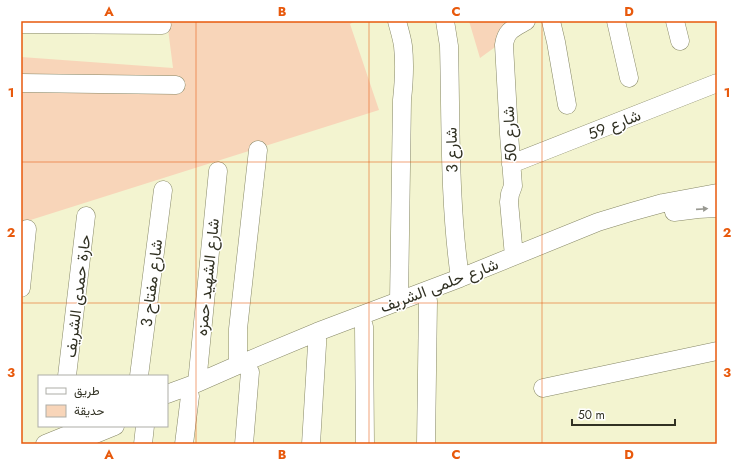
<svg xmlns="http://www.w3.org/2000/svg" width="738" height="465" font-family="Jost,Vazirmatn,sans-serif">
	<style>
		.green { fill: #f8d5b9 }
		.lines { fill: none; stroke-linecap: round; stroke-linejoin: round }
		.minor-casing { stroke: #878867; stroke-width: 19 }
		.minor { stroke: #fff; stroke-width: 18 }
		.oneway { fill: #989891 }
		.grid { fill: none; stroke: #e8590c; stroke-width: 1; stroke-opacity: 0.55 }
		.labels { text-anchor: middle; stroke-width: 3; stroke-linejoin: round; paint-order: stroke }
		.street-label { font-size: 16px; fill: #313123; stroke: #fff }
		.neatline { fill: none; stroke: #e8590c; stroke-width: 1.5 }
		.grid-label { font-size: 13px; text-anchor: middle; font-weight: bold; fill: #e8590c }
	</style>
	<rect width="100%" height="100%" fill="#f3f4d0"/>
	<!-- green -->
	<path class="green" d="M167 21H355L350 24 379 110 21 223V57L173 68Z
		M469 21H531L480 58Z"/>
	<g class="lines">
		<defs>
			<path id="minor" d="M397 21C399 29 402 38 403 46 405 64 404 82 402 100L399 301
				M445 21 449 46C451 123 449 201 460 278
				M551 21 556 42 567 105
				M616 21 629 78
				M675 21 680 41
				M21 24 162 25
				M21 83 176 85
				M511 164 717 83
				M674 212 698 209 717 208
				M514 256 509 202 510 194 513 186 509 134 504 45C506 30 514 28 526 21
				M21 288 27 229
				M364 326 365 444
				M238 365V329L258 150
				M67 376 86 216
				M139 376 163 190
				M197 383 218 171
				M543 388 717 351
				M167 394 197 383 238 365 317 332 460 278 598 222 631 212 663 203 717 193
				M45 444 82 429
				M71 444 115 426
				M143 444 145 426
				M184 444 190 396
				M244 444 250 372
				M311 444 317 345V332
				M426 444 428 301"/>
		</defs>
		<!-- minor casing -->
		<use href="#minor" class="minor-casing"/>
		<!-- minor -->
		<use href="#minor" class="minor"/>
	</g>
	<!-- one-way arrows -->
	<defs><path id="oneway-solid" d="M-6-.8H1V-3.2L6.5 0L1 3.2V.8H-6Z"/></defs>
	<use class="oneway" href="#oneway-solid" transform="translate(702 209) rotate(-4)"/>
	<!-- grid -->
	<path class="grid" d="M196 21V444M369 21V444M542 21V444M21 162H717M21 303H717"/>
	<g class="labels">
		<!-- street labels -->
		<g class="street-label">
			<text transform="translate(614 124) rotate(-22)" y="6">شارع 59</text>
			<text transform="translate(509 134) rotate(-93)" y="6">شارع 50</text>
			<text transform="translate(451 150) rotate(-91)" y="6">شارع 3</text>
			<text transform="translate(207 277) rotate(-84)" y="6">شارع الشهيد حمزه</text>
			<text transform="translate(151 283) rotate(-83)" y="6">شارع مفتاح 3</text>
			<text transform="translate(439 285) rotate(-21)" y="6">شارع حلمى الشريف</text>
			<text transform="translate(77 296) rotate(-83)" y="6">حارة حمدى الشريف</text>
		</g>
	</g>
	<!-- border -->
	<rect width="738" height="465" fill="none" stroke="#ffffff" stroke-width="44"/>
	<!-- legend -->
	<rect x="38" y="375" width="130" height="52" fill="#ffffff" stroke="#adada7"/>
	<rect x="46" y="388" width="20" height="6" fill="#ffffff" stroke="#adada7"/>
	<text x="74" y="395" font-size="12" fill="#313123">طريق</text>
	<rect x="46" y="405" width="20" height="12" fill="#f8d5b9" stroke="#adada7"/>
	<text x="74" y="415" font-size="12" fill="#313123">حديقة</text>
	<!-- scale -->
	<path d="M572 419v6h103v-6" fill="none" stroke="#313123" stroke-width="2"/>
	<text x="578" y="419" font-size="12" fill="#313123" stroke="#ffffff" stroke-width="3" paint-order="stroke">50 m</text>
	<rect x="22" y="22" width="694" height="421" class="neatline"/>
	<g class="grid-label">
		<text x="109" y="16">A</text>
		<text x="282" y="16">B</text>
		<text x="456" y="16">C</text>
		<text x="629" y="16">D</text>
		<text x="11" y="97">1</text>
		<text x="727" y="97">1</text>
		<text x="11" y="237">2</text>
		<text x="727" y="237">2</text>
		<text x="11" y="377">3</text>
		<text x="727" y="377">3</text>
		<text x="109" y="459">A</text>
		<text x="282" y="459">B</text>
		<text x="456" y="459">C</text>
		<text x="629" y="459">D</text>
	</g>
</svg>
